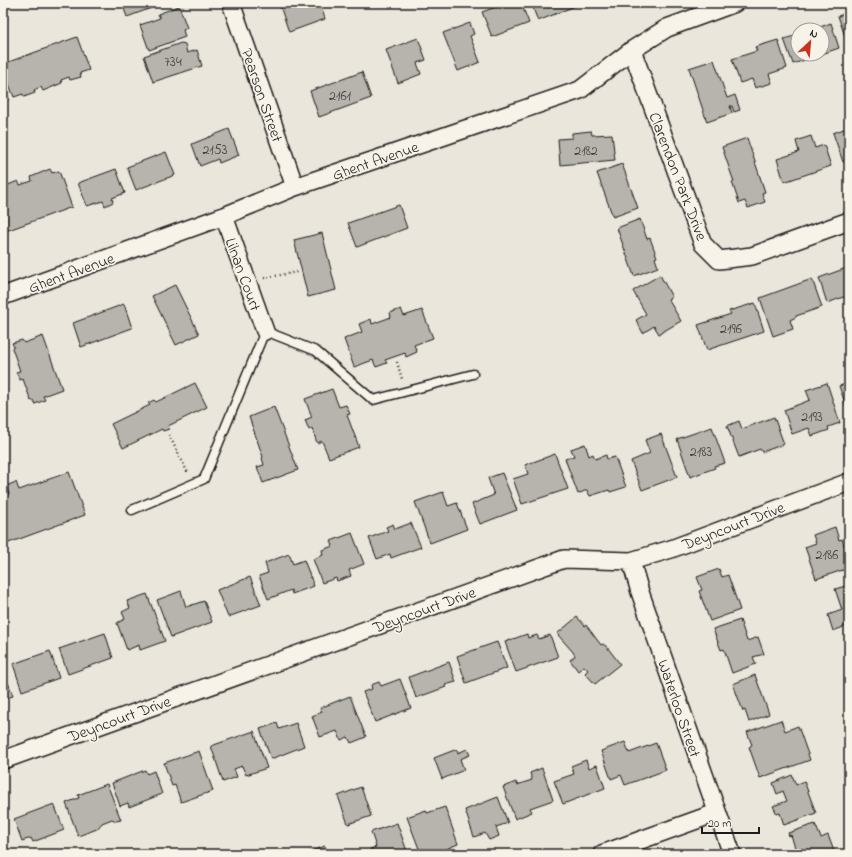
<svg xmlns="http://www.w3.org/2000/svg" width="852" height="857" font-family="'Indie Flower',sans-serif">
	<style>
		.building { fill: #b6b4ac; stroke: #1c1c1c }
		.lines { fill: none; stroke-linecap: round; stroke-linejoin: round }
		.lane-casing { stroke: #1c1c1c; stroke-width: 11 }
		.street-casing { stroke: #1c1c1c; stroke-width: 20 }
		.path { stroke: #1c1c1c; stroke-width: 2.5; stroke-dasharray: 1 3; stroke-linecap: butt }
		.lane { stroke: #f7f3e8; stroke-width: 8 }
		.street { stroke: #f7f3e8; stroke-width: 17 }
		.labels { text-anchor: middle; stroke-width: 3.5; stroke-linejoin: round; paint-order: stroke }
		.number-label { font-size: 14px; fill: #424240 }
		.street-label { font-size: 16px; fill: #1c1c1c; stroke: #f7f3e8 }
	</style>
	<rect width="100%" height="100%" fill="#eae6dc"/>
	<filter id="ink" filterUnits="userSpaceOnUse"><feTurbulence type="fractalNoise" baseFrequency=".025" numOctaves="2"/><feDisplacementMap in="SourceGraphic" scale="8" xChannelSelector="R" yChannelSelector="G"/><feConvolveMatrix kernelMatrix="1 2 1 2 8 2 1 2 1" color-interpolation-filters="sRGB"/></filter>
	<g filter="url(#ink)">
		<!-- building -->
		<path class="building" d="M122 3H165L127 17Z
			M279 3H320L325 19 289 32Z
			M507 3H521L529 23 492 37 482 12Z
			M531 3H574L575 6 538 21Z
			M179 6 187 28 183 30 185 37 149 50 140 25 160 18 158 14Z
			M849 12V41L847 42 838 16Z
			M470 23 474 34 470 36 480 62 458 71 443 33Z
			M831 23 839 48 822 54V30H812Z
			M798 35V54H822L793 64 784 39Z
			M77 37 89 70 80 73 81 77 70 80 69 77 61 80 62 83 43 91 41 87 34 90 35 93 24 97 23 94 14 97 3 69V64Z
			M418 38 426 60 417 63 421 74 398 83 386 50Z
			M778 40 787 68 769 74 772 83 755 88 752 79 740 83 732 59 757 51 755 47Z
			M181 43 185 44 187 53 197 50 202 66 153 82 144 56Z
			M714 60 727 98 735 95 740 110 734 112 732 106H730L732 113 707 122 689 68Z
			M362 72 371 98 319 117 310 91Z
			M3 84 9 99 3 101Z
			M849 127V160L843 162 833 133Z
			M229 129 239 155 219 163 218 159 200 166 192 144Z
			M591 131 592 135 612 134 615 160 560 165 558 139 572 138V133Z
			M811 136 815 148 824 145 831 166 784 182 777 159 799 152 796 141Z
			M747 138 765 192 762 193 765 202 748 208 745 201 739 203 732 182H734L722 147Z
			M166 152 175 175 136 190 127 167Z
			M622 164 638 208 613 217 597 173Z
			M50 169 52 173 59 171 72 207 3 232V187L18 181 20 185 32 181 31 177Z
			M116 169 125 193 112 198 113 202 105 206 103 201 87 206 78 183Z
			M399 205 407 228 357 247 348 223Z
			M640 219 647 239 650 238 657 257 655 258 658 267 634 276 617 228Z
			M322 233 336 290 308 297 294 240Z
			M849 267V295L827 303 819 278Z
			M660 275 672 297 668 299 681 321 659 334 654 326 643 333 636 320 646 314 633 291Z
			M812 279 822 307 796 316V317L790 320 793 329 773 336 760 298Z
			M175 285 199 334 176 345 152 296Z
			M755 303 764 331 707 350 698 325 731 314 729 311Z
			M124 304 132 328 81 347 73 323Z
			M401 309 404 316 422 310 433 338 414 345 417 352 406 357 405 353 385 360 387 363 376 367 373 360 354 367 344 339 362 332 359 324 371 319 372 324 391 317 390 313Z
			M43 336 62 389 43 396 45 400 35 404 33 400 31 401 23 379 20 380 16 372 20 371 12 348 14 347 12 343 22 340 24 343Z
			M195 383 207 407 168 426 169 429 163 431 162 429 123 448 111 424 150 405 148 403 154 400 156 402Z
			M827 383 840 423 828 427 829 430 812 436 809 428 792 434 784 410 810 400 806 390Z
			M849 383V414L839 386Z
			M332 389 339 407 346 405 350 414 347 415 359 447 329 458 322 441 317 443 312 428 309 430 305 420 312 417 305 399Z
			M274 407 298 470 263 483 257 467 264 465 262 458 263 457 249 417Z
			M774 417 784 444 762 452 760 449 739 457 727 426 739 421 742 429Z
			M712 427 725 463 714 466 715 468 690 477 677 439Z
			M661 434 677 477 642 490 631 461 650 453 645 440Z
			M585 444 589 456 593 454 595 459 606 455 607 459 615 457 626 487 610 492 609 490 590 496 587 490 578 494 565 459 574 456 571 449Z
			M555 454 568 489 522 504 513 479 528 474 525 465Z
			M69 472 85 515 3 545V497L9 494 6 486 16 482 19 490Z
			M502 473 517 510 480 524 472 504 494 495 488 478Z
			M443 492 448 506 457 503 467 529 430 543 415 502Z
			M411 523 421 547 391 558 390 554 377 559 369 538 388 531 386 527 393 524 395 529Z
			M835 527 839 540 842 539 849 561V569L846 570V569L816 579 805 547 816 543 813 535Z
			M352 533 364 564 349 570 351 576 337 581 336 578 322 583 313 559 323 555 322 550 333 546 331 541Z
			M289 554 293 564 304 560 314 586 292 594 291 590 268 599 259 576 268 573 265 563Z
			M719 569 722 577 728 575 740 610 710 621 699 591 702 590 697 577Z
			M250 577 261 605 228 617 217 590Z
			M849 585V625L833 631 828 615 842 610 835 589Z
			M181 591 186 607 204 601 212 622 171 637 157 600Z
			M147 594 165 641 140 650 139 645 127 650 117 623 125 619 122 612 130 608 127 601Z
			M577 617 585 626 586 625 601 645 603 644 607 647 620 664 595 684 585 673 588 670 584 666 578 671 570 660 575 656 573 652 558 635V633Z
			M740 620 747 641 758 637 764 654 753 657 756 664 732 673 724 649 721 650 713 629Z
			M105 633 113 658 68 674 59 649Z
			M527 634 528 638 537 635 539 639 550 635 558 657 516 672 505 642Z
			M849 640V656L844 642Z
			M497 642 507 668 466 683 457 656Z
			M50 651 59 678 22 691 13 664Z
			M449 662 456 682 445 685 446 687 416 698 409 677Z
			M3 669 13 696 3 699Z
			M755 675 769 714 749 722 745 710 743 711 733 684Z
			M400 679 411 708 375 722 363 692 372 689 371 685 379 682 381 686Z
			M350 696 366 737 351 743 348 737 341 740 337 731 320 737 312 716 322 712 320 708Z
			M781 720 785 731 798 726 810 760 760 778 749 747 752 745 747 732Z
			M277 723 279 729 296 723 304 746 271 759 260 729Z
			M254 731 267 768 246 775 242 766 234 769 237 777 223 782 211 746Z
			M625 742 629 753 656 743 666 770 625 785 621 775 611 779 601 751Z
			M457 749 458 753 467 749 470 755 460 759 464 770 442 779 434 758Z
			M199 751 213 791 181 802 175 785 172 786 164 763Z
			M586 760 589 768 597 765 605 788 563 804 554 781 574 774 571 766Z
			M542 768 553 800 530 808 532 812 515 819 503 787 516 782 517 785 532 780 530 773Z
			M145 770 147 774 154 771 162 794 129 807 128 803 120 806 112 783Z
			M792 775 796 785 804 781 816 813 784 825 780 813 777 814 773 806 787 801 783 791 777 794 773 783Z
			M107 784 121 820 116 821 112 819 102 823 97 829 78 836 66 803 79 798 78 795Z
			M361 787 371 816 348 824 338 796Z
			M498 797 508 823 496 827 499 836 489 840 485 833 474 837 465 810Z
			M54 804 64 830 33 842 31 838 22 841 14 819Z
			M445 807 458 844 448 848 449 851 441 854H431L430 852 421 854 407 817 426 810 427 813Z
			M397 823 408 854H372L370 849 376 847 371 832Z
			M815 824 821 838 828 835 835 854H797L791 835 789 836 788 833Z
			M3 838 9 854H3Z
			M325 846 328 854H307V853Z"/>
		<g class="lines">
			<defs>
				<path id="lane" d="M132 510 204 479 265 331 316 351 373 400 473 374"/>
				<path id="street" d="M231 3 295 187
					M632 50 703 244 719 260 752 256 849 221
					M224 216 265 331
					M3 296 224 216 295 187 580 90 632 50 667 28 735 3
					M631 561 640 592 732 854
					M3 760 564 559 631 561 671 549 849 482
					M602 854 716 813"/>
			</defs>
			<!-- lane casing -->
			<use href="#lane" class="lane-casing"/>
			<!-- street casing -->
			<use href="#street" class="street-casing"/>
			<!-- path -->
			<path class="path" d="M264 278 297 272
				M397 362 402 379
				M169 435 188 473"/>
			<!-- lane -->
			<use href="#lane" class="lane"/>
			<!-- street -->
			<use href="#street" class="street"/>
		</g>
	</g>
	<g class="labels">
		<!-- number labels -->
		<g class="number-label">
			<text x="173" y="66">734</text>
			<text x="340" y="100">2161</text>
			<text x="215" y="154">2153</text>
			<text x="586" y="155">2182</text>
			<text x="731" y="333">2196</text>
			<text x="812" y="421">2193</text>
			<text x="701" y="456">2183</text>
			<text x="827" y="559">2186</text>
		</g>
		<!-- street labels -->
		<g class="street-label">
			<text transform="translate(263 95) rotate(71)" y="6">Pearson Street</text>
			<text transform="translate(375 160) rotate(-19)" y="6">Ghent Avenue</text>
			<text transform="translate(679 176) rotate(69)" y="6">Clarendon Park Drive</text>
			<text transform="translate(71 272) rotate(-20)" y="6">Ghent Avenue</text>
			<text transform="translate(244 274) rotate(70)" y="6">Lilnan Court</text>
			<text transform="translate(733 525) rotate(-21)" y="6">Deyncourt Drive</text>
			<text transform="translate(424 609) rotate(-20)" y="6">Deyncourt Drive</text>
			<text transform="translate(680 708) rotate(71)" y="6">Waterloo Street</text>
			<text transform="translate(119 718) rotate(-20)" y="6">Deyncourt Drive</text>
		</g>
	</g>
	<!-- margin -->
	<rect width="852" height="857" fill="none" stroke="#f7f3e8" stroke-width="16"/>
	<rect x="8" y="8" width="836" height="841" fill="none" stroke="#1c1c1c" stroke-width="1.5" filter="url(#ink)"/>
	<!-- north arrow -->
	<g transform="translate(810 42) rotate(26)"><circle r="19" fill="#f7f3e8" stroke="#9f9d96"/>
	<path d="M0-3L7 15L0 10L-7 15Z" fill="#c8321e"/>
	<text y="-6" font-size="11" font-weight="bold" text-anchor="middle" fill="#1c1c1c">N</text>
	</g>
	<!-- scale -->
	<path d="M702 827v6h57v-6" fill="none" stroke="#1c1c1c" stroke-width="2"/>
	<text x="708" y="827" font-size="12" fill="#1c1c1c" stroke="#f7f3e8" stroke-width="3" paint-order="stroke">20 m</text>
</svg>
